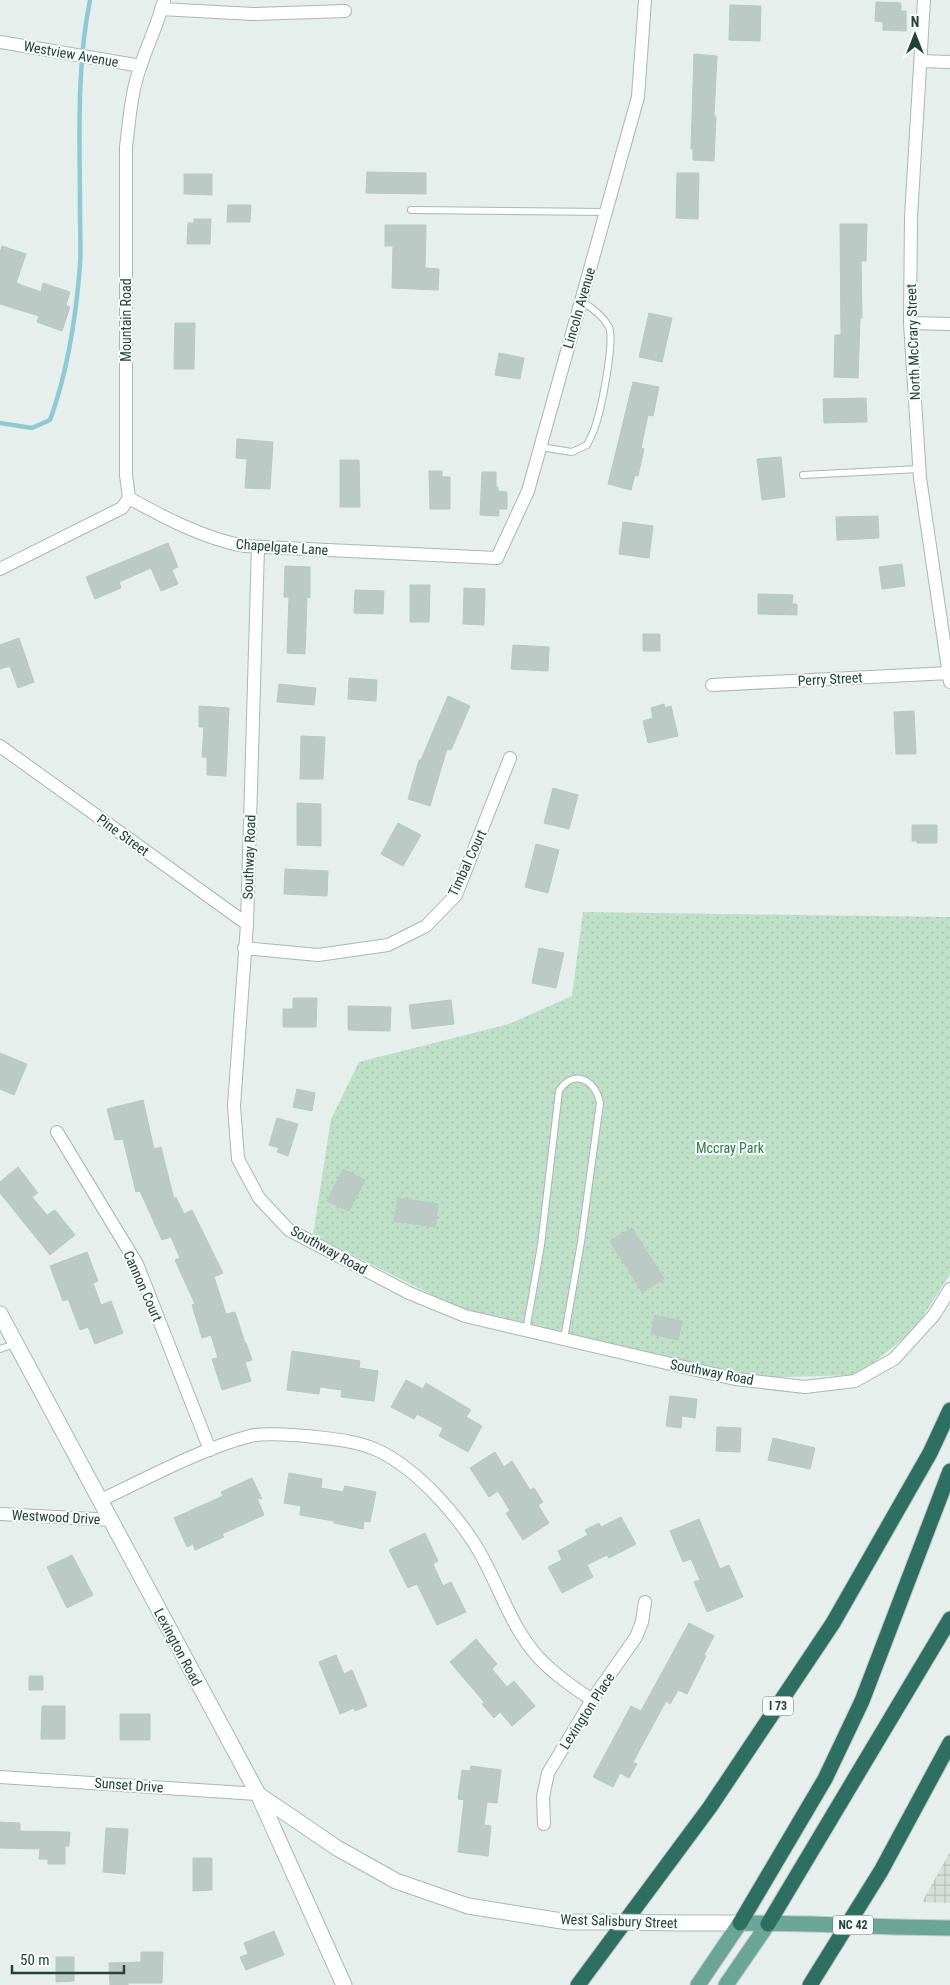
<svg xmlns="http://www.w3.org/2000/svg" width="950" height="1985" font-family="'Roboto Condensed',sans-serif">
	<style>
		.industrial { fill: url(#industrial-grid) }
		.park { fill: url(#park-dots) }
		.lines { fill: none; stroke-linecap: round; stroke-linejoin: round }
		.stream { stroke: #8ec9d4; stroke-width: 4.5 }
		.building { fill: #bbcac4; stroke: #b8c9c2 }
		.lane-casing { stroke: #a8b8b2; stroke-width: 8 }
		.street-casing { stroke: #a8b8b2; stroke-width: 14 }
		.secondary-casing { stroke: #a4bbb3; stroke-width: 17 }
		.primary-casing { stroke: #c2cac8; stroke-width: 17 }
		.highway-casing { stroke: #c2cac8; stroke-width: 17 }
		.lane { stroke: #fff; stroke-width: 6 }
		.street { stroke: #fff; stroke-width: 12 }
		.secondary { stroke: #fff; stroke-width: 15 }
		.primary { stroke: #6aa596; stroke-width: 15 }
		.highway { stroke: #2f6f62; stroke-width: 15 }
		.secondary-bridge-casing { stroke: #a4bbb3; stroke-width: 17; stroke-linecap: butt }
		.primary-bridge-casing { stroke: #c2cac8; stroke-width: 17; stroke-linecap: butt }
		.secondary-bridge { stroke: #fff; stroke-width: 15 }
		.primary-bridge { stroke: #6aa596; stroke-width: 15 }
		.labels { text-anchor: middle; stroke-width: 4; stroke-linejoin: round; paint-order: stroke }
		.shield { fill: #f7fbf9; stroke: #637a73; stroke-width: 1 }
		.shield-label { font-size: 12px; font-weight: bold; fill: #24423a }
		.street-label { font-size: 14px; fill: #24423a; stroke: #f7fbf9 }
		.park-label { font-size: 14px; fill: #2d7a4b; stroke: #f7fbf9 }
	</style>
	<defs>
		<pattern id="industrial-grid" width="8" height="8" patternUnits="userSpaceOnUse" patternTransform="scale(1.25)"><rect width="8" height="8" fill="#d4dfda"/><path d="M0 4h8M4 0v8" fill="none" stroke="#b6c1bc"/></pattern>
		<pattern id="park-dots" width="8" height="8" patternUnits="userSpaceOnUse" patternTransform="scale(1.25)"><rect width="8" height="8" fill="#bfe0c8"/><path d="M2 2h.1M6 6h.1" fill="none" stroke="#a4c1ad" stroke-width="1.8" stroke-linecap="round"/></pattern>
	</defs>
	<rect width="100%" height="100%" fill="#e6efeb"/>
	<!-- industrial -->
	<path class="industrial" d="M950 1852V1903L922 1902Z"/>
	<!-- park -->
	<path class="park" d="M583 912 950 917V1274L915 1329 859 1375 746 1378 470 1314 313 1235 331 1119 359 1062 509 1024 572 996Z"/>
	<g class="lines">
		<!-- stream -->
		<path class="stream" d="M0 423 32 428 50 420C68 371 76 317 80 265 81 247 80 229 80 211 80 141 76 69 90 0"/>
	</g>
	<!-- building -->
	<path class="building" d="M876 2 901 3V11H906V31L883 30V22L875 21Z
		M730 5 761 6 760 41 729 40Z
		M694 54 717 56 714 116H716L714 161 693 160V149H691Z
		M367 172 426 173V194L366 193Z
		M677 173H699L698 219 676 218Z
		M184 174H212V195L184 194Z
		M228 205H251L250 222H227Z
		M194 219H211L210 244H187L188 223H194Z
		M840 224H867L866 261H861L862 318H860L858 378 834 377 835 335H841Z
		M385 225H426L425 268 439 269 438 290 392 288 393 246H385Z
		M2 246 26 254 16 283 41 292 43 283 70 292 66 305 70 307 62 331 37 322 39 316 0 304V253Z
		M649 313 672 318 662 362 639 357Z
		M175 323H195L194 369H174Z
		M499 353 524 358 520 379 495 375Z
		M633 382 659 387 653 416 648 415 641 448 644 449 638 476 635 475 631 490 608 484Z
		M866 398 867 422 824 423 823 399Z
		M237 439 273 442 270 489 245 488 247 459 236 458Z
		M781 457 785 497 762 500 757 459Z
		M340 460H359L360 507H340Z
		M429 471H442V477H450V509H430Z
		M482 472H496V487H498V491L507 492V509H499V516L480 515Z
		M878 516 879 538 837 540 836 517Z
		M623 522 653 526 649 558 619 554Z
		M168 543 178 567 172 570 178 584 161 591 151 568 119 582 121 588 95 599 86 577Z
		M902 564 905 586 882 589 879 567Z
		M285 566 310 567V598L307 597 305 654 287 653 289 597H284Z
		M410 585H430L429 622H410Z
		M464 588 485 589 484 625 463 624Z
		M355 590 384 591 383 614 354 613Z
		M758 594 793 595 792 604H797V615L758 614Z
		M643 634H660V651H643Z
		M19 638 34 682 18 688 10 666 0 669V645Z
		M513 645 549 647 548 671 511 669Z
		M349 678 377 680 376 701 348 699Z
		M279 684 316 688 314 705 277 702Z
		M448 696 470 706 451 750 447 749 430 806 408 799 419 760H421Z
		M664 704 665 708 671 706 678 736 648 743 643 721 653 718 651 708Z
		M199 706 229 708 226 776 207 775V757H202L204 727H199Z
		M914 711 916 754H896L894 712Z
		M301 736 325 737 323 779H300Z
		M553 788 578 795 569 829 544 823Z
		M297 803 321 804V846L297 845Z
		M398 823 421 835 403 866 381 854Z
		M912 825H937V843H917V841H912Z
		M536 844 559 850 548 893 525 887Z
		M285 869 328 871 327 896 284 894Z
		M539 948 564 953 556 988 532 983Z
		M293 998H317L316 1027H283V1009H293Z
		M451 1000 454 1024 412 1029 409 1005Z
		M348 1006 391 1007 390 1031 348 1030Z
		M0 1053 27 1064 14 1095 0 1089Z
		M297 1089 315 1093 312 1111 293 1107Z
		M143 1100 154 1149 161 1147 174 1199 176 1197 184 1214 192 1210 223 1273 214 1277 226 1314 235 1312 245 1343H246L252 1360 245 1362 251 1381 222 1390 212 1359 218 1358 211 1335 202 1338 192 1305 195 1304 175 1260 180 1258 171 1237 162 1240 140 1191 136 1192 123 1139 115 1140 107 1109Z
		M277 1118 298 1124 288 1156 277 1152 279 1148 269 1145Z
		M18 1167 38 1193 32 1197 47 1215 55 1210 75 1235 50 1255 0 1193V1182Z
		M343 1169 365 1180 349 1211 327 1201Z
		M398 1198 438 1204 435 1227 394 1221Z
		M632 1228 664 1279 642 1292 610 1241Z
		M87 1252 98 1281 93 1283 101 1305 111 1301 123 1333 95 1344 88 1327 80 1330 68 1299 63 1301 50 1266Z
		M655 1315 682 1321 678 1340 651 1334Z
		M292 1351 360 1361 359 1368 378 1371 374 1401 341 1397 342 1390 320 1387 319 1394 287 1390Z
		M406 1380 423 1389 426 1383 471 1410 466 1417 482 1426 468 1452 439 1436 443 1428 417 1414 414 1419 391 1407Z
		M670 1396 697 1399 695 1418 682 1416 681 1428 666 1426Z
		M717 1427 741 1428 740 1452 716 1451Z
		M773 1438 815 1448 810 1469 768 1460Z
		M495 1452 504 1467 512 1461 530 1490 534 1488 543 1502 538 1505 549 1523 523 1540 506 1513 510 1511 498 1491 489 1497 470 1468Z
		M289 1473 322 1479 321 1488 343 1492 345 1486 376 1492 370 1522 364 1521 363 1529 334 1523V1521L300 1515 301 1506 284 1503Z
		M252 1478 262 1499 257 1498 264 1515 222 1534 224 1537 195 1550 193 1544 187 1547 174 1518 223 1496 221 1492Z
		M621 1517 636 1544 609 1558 607 1555 587 1565 593 1577 562 1593 548 1567 562 1560 558 1551 588 1535 585 1530 599 1523 601 1527Z
		M699 1519 720 1569 729 1565 743 1597 707 1612 694 1582 700 1580 691 1559 683 1562 670 1531Z
		M425 1533 438 1561 433 1564 443 1586 451 1582 466 1612 437 1625 417 1584 408 1588 389 1550Z
		M72 1555 93 1595 67 1608 47 1567Z
		M689 1623 714 1636 704 1655 706 1656 687 1694 678 1690 670 1704 666 1701 633 1762 637 1764 629 1778 620 1773 613 1787 593 1777 631 1706 641 1711Z
		M476 1639 497 1664 492 1669 507 1687 514 1681 535 1706 512 1726 500 1712 494 1718 482 1704 484 1702 450 1662Z
		M336 1655 344 1674 352 1670 367 1706 355 1711 354 1708 340 1714 319 1662Z
		M29 1676H43V1690H29Z
		M42 1706H65V1739H41Z
		M120 1714H150V1740H120Z
		M471 1766 501 1770 497 1803 487 1802 484 1825 491 1826 488 1856 458 1852 464 1800 458 1799 462 1770 470 1771Z
		M0 1822 20 1823V1831L70 1832 69 1846H65V1864H48V1859H39L40 1849 0 1848Z
		M106 1828 128 1829 125 1874 103 1872Z
		M193 1858H212V1890L193 1891Z
		M274 1931 284 1955 246 1970 240 1957 248 1954 244 1943Z
		M141 1952H163L162 1983H128V1985H110L109 1963 141 1962Z
		M56 1957H74V1981L56 1982Z"/>
	<g class="lines">
		<defs>
			<path id="lane" d="M411 210 606 212
				M540 447 572 452 587 445C590 439 593 433 595 427 601 410 615 342 609 327 603 316 591 307 581 301
				M803 475 919 469
				M526 1331 541 1245 559 1091C573 1068 596 1080 600 1103L581 1242 564 1339
				M0 1349 15 1344"/>
			<path id="street" d="M924 0 911 217 910 323 920 478 950 682
				M161 9 253 14 345 11
				M0 42 141 66
				M921 61 950 62
				M910 323 950 324
				M129 498C165 518 203 538 244 546L497 558 528 491 638 97 645 0
				M258 547 247 924 234 1106 238 1159 259 1198 289 1230 409 1293 465 1316 735 1379 805 1387 855 1381 894 1359 934 1315 950 1289
				M0 569 122 508 129 498 126 475V147C129 124 130 103 136 81 143 53 157 28 164 0
				M712 685 949 673
				M0 746 247 924
				M244 948 318 955 388 945 426 926 456 895 510 758
				M57 1132 137 1264 210 1450
				M101 1500C150 1477 198 1450 250 1436 265 1432 291 1435 307 1436 330 1439 355 1440 377 1450 414 1467 452 1509 474 1543 498 1580 509 1626 539 1658 555 1675 573 1687 592 1700
				M0 1514 112 1520
				M0 1777 258 1794
				M544 1824 543 1797 548 1773 592 1700 636 1637 642 1622 645 1602"/>
			<path id="secondary" d="M0 1314 258 1794 344 1985
				M259 1795 337 1848 396 1881 468 1906 568 1922H614
				M681 1923H740"/>
			<path id="primary" d="M896 1927 950 1928
				M698 1985 740 1923 810 1924
				M726 1985 768 1924"/>
			<path id="highway" d="M740 1923 825 1779 862 1701 950 1471
				M768 1924 950 1619
				M578 1985 710 1807 833 1623 930 1453 950 1410
				M810 1985 881 1871 950 1743"/>
		</defs>
		<!-- lane casing -->
		<use href="#lane" class="lane-casing"/>
		<!-- street casing -->
		<use href="#street" class="street-casing"/>
		<!-- secondary casing -->
		<use href="#secondary" class="secondary-casing"/>
		<!-- primary casing -->
		<use href="#primary" class="primary-casing"/>
		<!-- highway casing -->
		<use href="#highway" class="highway-casing"/>
		<!-- lane -->
		<use href="#lane" class="lane"/>
		<!-- street -->
		<use href="#street" class="street"/>
		<!-- secondary -->
		<use href="#secondary" class="secondary"/>
		<!-- primary -->
		<use href="#primary" class="primary"/>
		<!-- highway -->
		<use href="#highway" class="highway"/>
		<defs>
			<path id="secondary-bridge" d="M614 1922 681 1923"/>
			<path id="primary-bridge" d="M810 1924 896 1927"/>
		</defs>
		<!-- secondary-bridge casing -->
		<use href="#secondary-bridge" class="secondary-bridge-casing"/>
		<!-- primary-bridge casing -->
		<use href="#primary-bridge" class="primary-bridge-casing"/>
		<!-- secondary-bridge -->
		<use href="#secondary-bridge" class="secondary-bridge"/>
		<!-- primary-bridge -->
		<use href="#primary-bridge" class="primary-bridge"/>
	</g>
	<g class="labels">
		<!-- shield labels -->
		<g class="shield">
			<rect x="763" y="1696.5" width="30" height="19" rx="4"/>
			<rect x="833" y="1915.5" width="40" height="19" rx="4"/>
		</g>
		<g class="shield-label">
			<text x="778" y="1710">I 73</text>
			<text x="853" y="1929">NC 42</text>
		</g>
		<!-- street labels -->
		<g class="street-label">
			<text transform="translate(71 54) rotate(10)" y="5">Westview Avenue</text>
			<text transform="translate(579 308) rotate(-74)" y="5">Lincoln Avenue</text>
			<text transform="translate(126 320) rotate(-90)" y="5">Mountain Road</text>
			<text transform="translate(913 342) rotate(-92)" y="5">North McCrary Street</text>
			<text transform="translate(282 547) rotate(4)" y="5">Chapelgate Lane</text>
			<text transform="translate(830 679) rotate(-3)" y="5">Perry Street</text>
			<text transform="translate(123 835) rotate(36)" y="5">Pine Street</text>
			<text transform="translate(249 857) rotate(-88)" y="5">Southway Road</text>
			<text transform="translate(467 863) rotate(-65)" y="5">Timbal Court</text>
			<text transform="translate(329 1250) rotate(29)" y="5">Southway Road</text>
			<text transform="translate(143 1286) rotate(66)" y="5">Cannon Court</text>
			<text transform="translate(712 1372) rotate(11)" y="5">Southway Road</text>
			<text transform="translate(56 1517) rotate(3)" y="5">Westwood Drive</text>
			<text transform="translate(178 1647) rotate(62)" y="5">Lexington Road</text>
			<text transform="translate(587 1711) rotate(-57)" y="5">Lexington Place</text>
			<text transform="translate(129 1785) rotate(4)" y="5">Sunset Drive</text>
			<text transform="translate(619 1921) rotate(2)" y="5">West Salisbury Street</text>
		</g>
		<!-- park labels -->
		<g class="park-label">
			<text x="730" y="1153">Mccray Park</text>
		</g>
	</g>
	<!-- north arrow -->
	<g transform="translate(915 35)" stroke="#f7fbf9" stroke-width="4" paint-order="stroke">
	<path d="M0-4L9 19L0 12L-9 19Z" fill="#24423a"/>
	<text y="-8" font-size="14" font-weight="bold" text-anchor="middle" fill="#24423a">N</text>
	</g>
	<!-- scale -->
	<path d="M12 1965v8h112v-8" fill="none" stroke="#24423a" stroke-width="2.5"/>
	<text x="20" y="1965" font-size="15" fill="#24423a" stroke="#f7fbf9" stroke-width="4" paint-order="stroke">50 m</text>
</svg>
